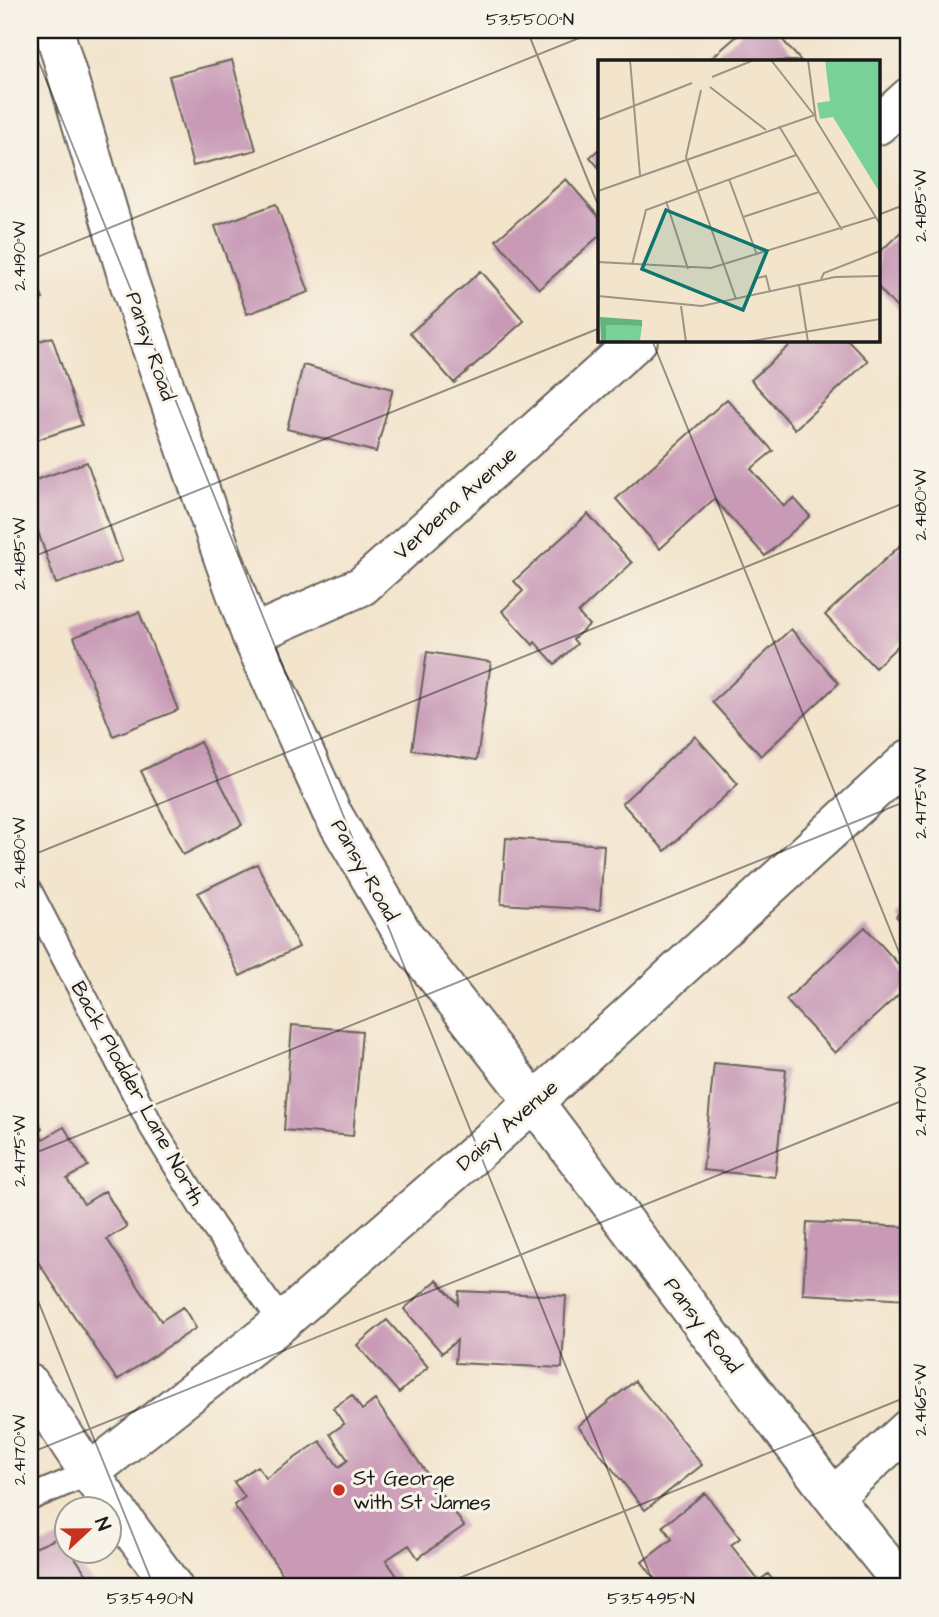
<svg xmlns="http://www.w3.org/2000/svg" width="939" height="1617" font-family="'Architects Daughter',sans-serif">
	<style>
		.building { fill: #c89ab6 }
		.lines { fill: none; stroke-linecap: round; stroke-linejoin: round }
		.service-casing { stroke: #67625a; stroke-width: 28 }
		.minor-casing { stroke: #67625a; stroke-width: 42 }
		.secondary-casing { stroke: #67625a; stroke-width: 42 }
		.service { stroke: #fff; stroke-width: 24 }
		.minor { stroke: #fff; stroke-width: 38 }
		.secondary { stroke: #fff; stroke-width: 38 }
		.ticks { fill: none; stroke: #1c1c1c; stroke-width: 2; stroke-opacity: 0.45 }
		.poi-dot { fill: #c8321e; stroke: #f7f3e8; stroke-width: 2.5 }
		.labels { text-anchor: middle; stroke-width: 6; stroke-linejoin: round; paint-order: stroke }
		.street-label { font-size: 21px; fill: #1c1c1c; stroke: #f7f3e8 }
		.poi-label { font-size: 21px; fill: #1c1c1c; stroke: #f7f3e8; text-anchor: start }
		.inset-road { fill: none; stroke: #9d9486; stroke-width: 2 }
		.view { fill: #0f766e; fill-opacity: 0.15; stroke: #0f766e; stroke-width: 3.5 }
		.inset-edge { fill: none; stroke: #1c1c1c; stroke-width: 3.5 }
		.neatline { fill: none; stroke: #1c1c1c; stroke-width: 2.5 }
		.ticks-label { font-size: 18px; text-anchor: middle; fill: #1c1c1c }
	</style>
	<rect width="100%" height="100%" fill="#f7f3e8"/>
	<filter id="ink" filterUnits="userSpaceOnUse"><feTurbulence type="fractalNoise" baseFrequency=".0143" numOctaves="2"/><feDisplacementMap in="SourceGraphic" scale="14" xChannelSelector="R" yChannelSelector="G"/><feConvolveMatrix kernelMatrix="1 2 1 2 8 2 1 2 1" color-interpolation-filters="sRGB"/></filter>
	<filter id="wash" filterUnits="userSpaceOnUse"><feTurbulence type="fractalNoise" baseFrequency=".00686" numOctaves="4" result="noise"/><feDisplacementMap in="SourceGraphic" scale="28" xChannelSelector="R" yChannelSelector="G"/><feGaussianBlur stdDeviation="1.57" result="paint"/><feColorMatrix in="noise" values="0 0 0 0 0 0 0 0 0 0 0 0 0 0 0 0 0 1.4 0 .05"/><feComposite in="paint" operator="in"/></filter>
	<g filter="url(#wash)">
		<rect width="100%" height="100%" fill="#f3e4cc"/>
		<g id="blocks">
			<!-- building -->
			<path class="building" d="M744 30H774L801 61H708Z
				M232 60 256 150 193 166 169 76Z
				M599 149V168L590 157Z
				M566 179 599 217V236L539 289 496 240Z
				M276 204 309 292 247 314 215 226Z
				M909 224V313L905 317 878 287V254Z
				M30 261 43 299 30 303Z
				M481 271 524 321 454 383 410 333Z
				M52 337 82 425 30 442V344Z
				M796 340H848L868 361 795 429 751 380Z
				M303 365 393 389 376 452 287 429Z
				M727 399 773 451 751 469 784 506 794 498 810 516 765 556 714 499 660 549 616 499Z
				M87 462 122 561 56 584 30 508V482Z
				M588 514 632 563 578 613 589 625 573 639 577 644 555 664 535 642 533 645 502 611 523 591 514 581Z
				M904 542 909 547V635L875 668 825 615Z
				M139 612 178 710 113 736 74 637Z
				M791 629 839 683 761 756 712 702Z
				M427 652 491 662 477 760 412 750Z
				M695 736 738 784 665 851 622 803Z
				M200 742 242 825 183 855 141 771Z
				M506 838 604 845 600 910 501 904Z
				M257 864 299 947 240 976 198 893Z
				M909 904V931L896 916Z
				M865 927 909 976V985L835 1053 786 1000Z
				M292 1025 362 1031 353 1136 284 1130Z
				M714 1063 786 1070 775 1177 703 1170Z
				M30 1106 42 1129 38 1131 43 1139 64 1127 88 1166 67 1179 84 1204 105 1191 127 1227 107 1239 161 1321 183 1307 196 1328 117 1380 30 1250Z
				M807 1222 909 1227V1300L803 1294Z
				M437 1280 458 1304 459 1291 566 1296 562 1368 455 1363 457 1340 442 1353 404 1309Z
				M387 1320 428 1367 399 1393 357 1345Z
				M635 1381 702 1465 645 1510 578 1426Z
				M352 1395 362 1410 375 1400 464 1526 418 1558 409 1545 386 1560 399 1579 388 1587H292L234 1505 245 1497 234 1482 257 1466 266 1478 320 1441 339 1467 348 1460 330 1434 344 1424 333 1408Z
				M705 1493 740 1538 731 1545 759 1581 768 1574 778 1587H661L642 1562 672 1539 663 1526Z
				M60 1537 66 1546V1550H70L95 1587H30V1550Z"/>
		</g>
	</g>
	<g filter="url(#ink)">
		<use href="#blocks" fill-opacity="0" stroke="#67625a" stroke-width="2"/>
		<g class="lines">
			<defs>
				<path id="service" d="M30 892 152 1127 213 1226 282 1322
					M30 1498 89 1473"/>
				<path id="minor" d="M54 30 128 279 223 557 251 635 331 811 403 934 534 1102 833 1497 905 1587
					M878 125 909 97
					M251 635 362 586 638 340
					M89 1473 282 1322 534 1102 909 759
					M833 1497 909 1428"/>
				<path id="secondary" d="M30 1384 89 1473 173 1587"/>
			</defs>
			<!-- service casing -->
			<use href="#service" class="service-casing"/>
			<!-- minor casing -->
			<use href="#minor" class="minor-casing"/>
			<!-- secondary casing -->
			<use href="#secondary" class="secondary-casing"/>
			<!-- service -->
			<use href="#service" class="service"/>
			<!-- minor -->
			<use href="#minor" class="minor"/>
			<!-- secondary -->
			<use href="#secondary" class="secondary"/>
		</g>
	</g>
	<!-- ticks -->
	<path class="ticks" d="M527 30 600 210M30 40 655 1587M878 215 909 203M30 260 599 30M652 340 909 977M30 558 600 328M30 856 909 501M30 1155 909 800M30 1281 154 1587M30 1453 909 1098M437 1587 909 1396"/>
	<!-- markers -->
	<circle class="poi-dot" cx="339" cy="1490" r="7"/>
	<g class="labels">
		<!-- street labels -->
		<g class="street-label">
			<text transform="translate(151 346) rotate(71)" y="7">Pansy Road</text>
			<text transform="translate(455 503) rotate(-42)" y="7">Verbena Avenue</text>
			<text transform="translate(365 870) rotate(60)" y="7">Pansy Road</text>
			<text transform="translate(138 1093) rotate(61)" y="7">Back Plodder Lane North</text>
			<text transform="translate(507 1125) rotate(-41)" y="7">Daisy Avenue</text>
			<text transform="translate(703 1325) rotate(53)" y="7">Pansy Road</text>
		</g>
		<!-- poi labels -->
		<g class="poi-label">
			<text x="353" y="1485">St George<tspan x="353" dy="24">with St James</tspan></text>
		</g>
	</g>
	<!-- overview -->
	<g transform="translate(598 60)">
		<rect width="282" height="282" fill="#f3e4cc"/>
		<path d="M227 0H282V133L235 57 222 59 219 43 232 41ZM7 265 44 266 42 280 8 282Z" fill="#78d197"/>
		<path d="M2 257 44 260V266L8 265V282H3Z" fill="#62b380"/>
		<path class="inset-road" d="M32 0 42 115M173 0 216 55M210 0 218 60 282 164M114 17 156 0M112 27 168 70M103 30 88 97 138 239M0 60 94 23M181 66 244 170M131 119 159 195M0 131 217 55M68 141 90 209M145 157 221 132M0 202 113 208 278 157M34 205 48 150 198 95M159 218 168 216 172 232M223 219 226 213 282 191M201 225 210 282M0 236 104 246 237 217 282 216M83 246 88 282M148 282 282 259"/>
		<path class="view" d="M68 150 169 191 145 250 44 209Z"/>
		<rect width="282" height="282" class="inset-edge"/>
	</g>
	<!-- margin -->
	<rect width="939" height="1617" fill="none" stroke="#f7f3e8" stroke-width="77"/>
	<!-- north arrow -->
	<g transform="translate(88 1530) rotate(68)"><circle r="33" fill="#f7f3e8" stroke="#9f9d96" stroke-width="2"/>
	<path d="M0-5L12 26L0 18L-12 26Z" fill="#c8321e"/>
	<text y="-10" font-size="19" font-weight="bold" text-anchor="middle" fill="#1c1c1c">N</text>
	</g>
	<rect x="38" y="38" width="862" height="1540" class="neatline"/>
	<g class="ticks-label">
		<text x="530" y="25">53.5500°N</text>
		<text transform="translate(920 206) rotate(-90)" y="6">2.4185°W</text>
		<text transform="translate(19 256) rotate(-90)" y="6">2.4190°W</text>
		<text transform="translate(920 505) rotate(-90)" y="6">2.4180°W</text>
		<text transform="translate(19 554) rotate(-90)" y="6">2.4185°W</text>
		<text transform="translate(920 803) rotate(-90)" y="6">2.4175°W</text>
		<text transform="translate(19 853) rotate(-90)" y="6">2.4180°W</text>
		<text transform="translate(920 1101) rotate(-90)" y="6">2.4170°W</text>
		<text transform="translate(19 1151) rotate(-90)" y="6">2.4175°W</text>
		<text transform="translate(920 1400) rotate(-90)" y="6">2.4165°W</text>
		<text transform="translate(19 1450) rotate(-90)" y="6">2.4170°W</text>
		<text x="150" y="1604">53.5490°N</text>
		<text x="651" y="1604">53.5495°N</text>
	</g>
</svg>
